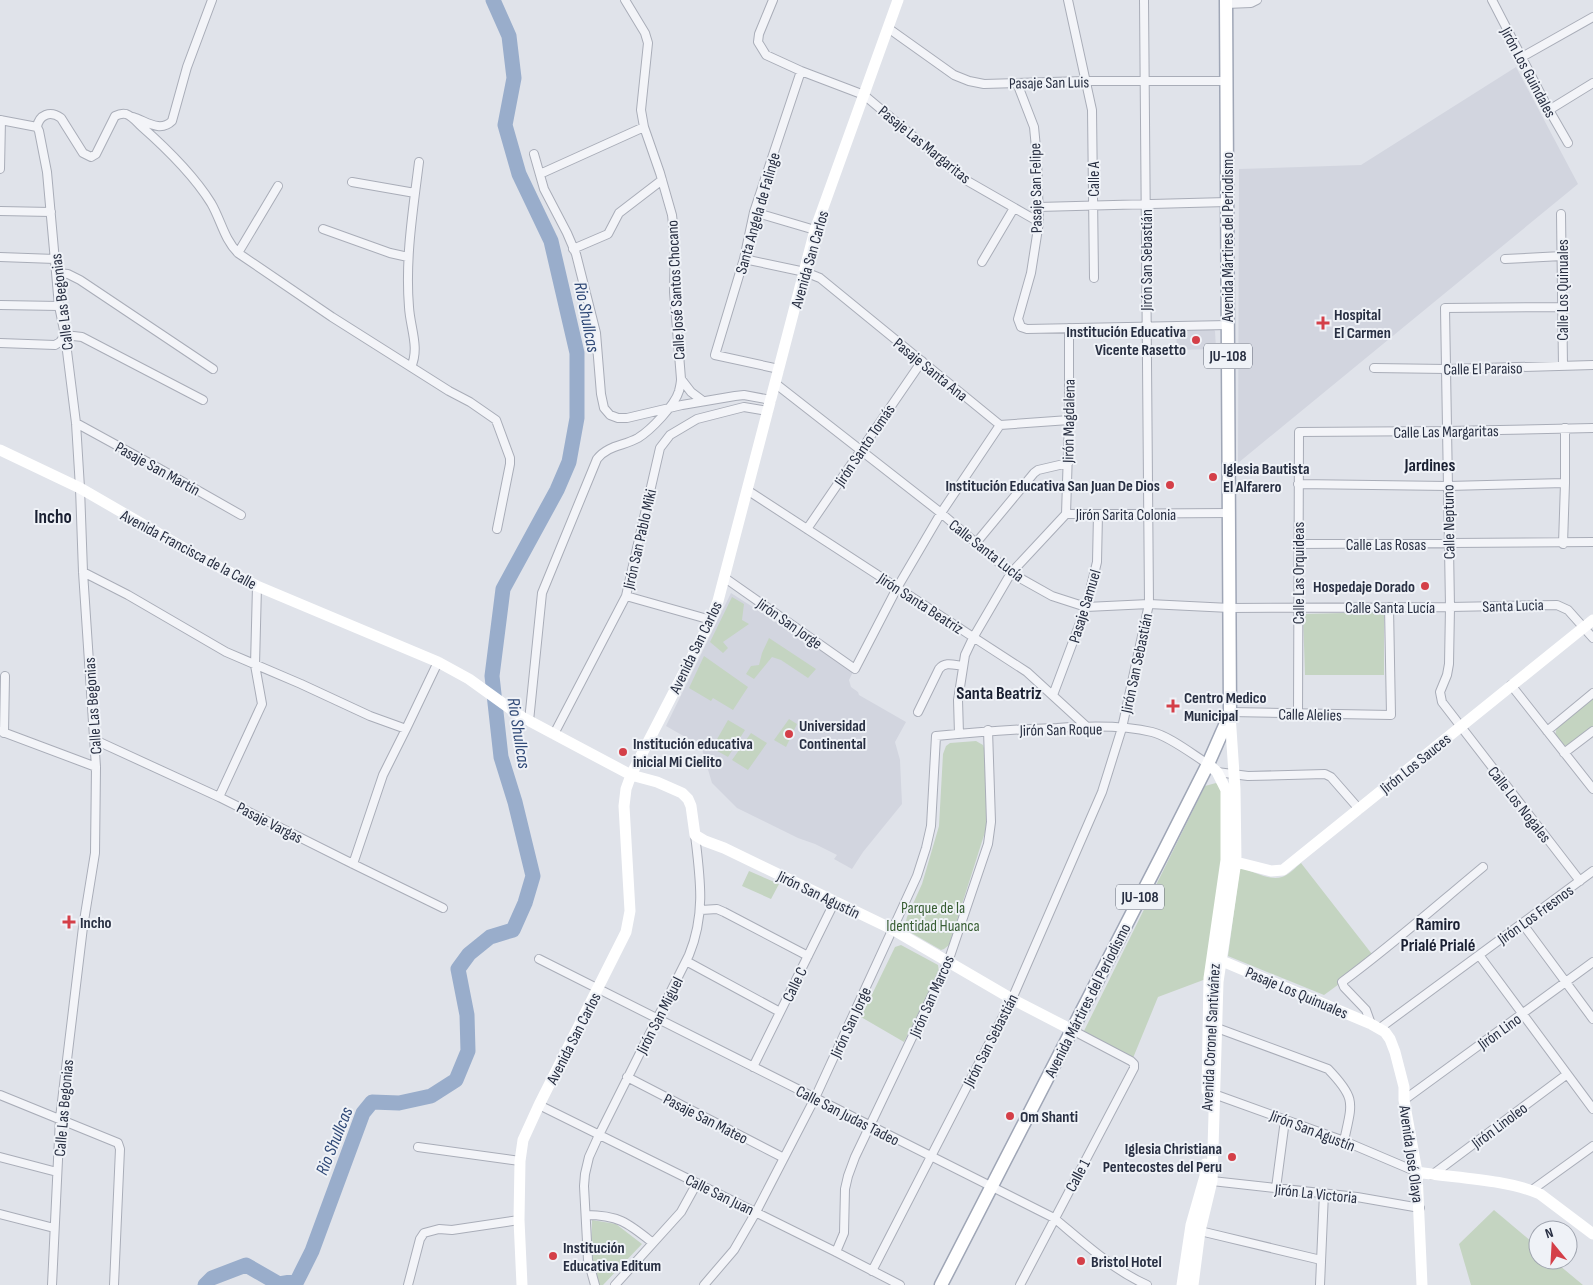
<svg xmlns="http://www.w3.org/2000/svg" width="1593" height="1285" font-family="'Sofia Sans Condensed',sans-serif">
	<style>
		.built { fill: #d2d5df }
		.green { fill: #c4d4c1 }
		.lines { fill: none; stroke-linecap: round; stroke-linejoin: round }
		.river { stroke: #99adcb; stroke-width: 15 }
		.street-casing { stroke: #a9adb8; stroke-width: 10 }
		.primary-casing { stroke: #9fa6b6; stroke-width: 15 }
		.street { stroke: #f3f4f8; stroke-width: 8 }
		.secondary { stroke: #fff; stroke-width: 11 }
		.primary { stroke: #fff; stroke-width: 12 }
		.poi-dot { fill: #d43f48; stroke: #eff2f7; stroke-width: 2 }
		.labels { text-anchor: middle; stroke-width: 4; stroke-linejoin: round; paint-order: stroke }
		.shield { fill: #eff2f7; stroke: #646a78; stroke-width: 1 }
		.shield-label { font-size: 15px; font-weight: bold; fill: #282f42 }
		.street-label { font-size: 16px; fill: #282f42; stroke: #eff2f7 }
		.poi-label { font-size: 16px; font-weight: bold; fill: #282f42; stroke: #eff2f7; text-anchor: start }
		.park-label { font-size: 16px; fill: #385e34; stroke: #eff2f7 }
		.water-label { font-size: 18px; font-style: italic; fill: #304977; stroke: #eff2f7 }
		.neighbourhood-label { font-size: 18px; font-weight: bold; fill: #1a2032; stroke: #eff2f7 }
		.quarter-label { font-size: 19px; font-weight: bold; fill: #1a2032; stroke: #eff2f7 }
	</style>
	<rect width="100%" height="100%" fill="#e0e3ea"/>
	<!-- built -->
	<path class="built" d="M1516 67 1578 184 1238 463 1239 169 1361 165Z
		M1211 327 1215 331 1216 349 1177 350 1176 328Z
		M731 593 846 667 853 672 849 680 851 687 858 692 859 695 906 722 895 742 900 760 902 804 863 852 852 869 834 859 837 855 815 844 798 838 737 808 712 783 701 746 666 726Z"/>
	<!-- green -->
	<path class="green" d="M732 597 744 604 742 620 749 624 723 642 728 648 723 653 710 642Z
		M1384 612V675H1305L1303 614Z
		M769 638 816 669 808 678 781 660 772 657 754 679 746 674 751 666 759 665 762 653Z
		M704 656 748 687 733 710 713 698 711 701 689 688Z
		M1593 697V727L1572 744 1564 746 1555 735 1557 727Z
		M789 719 797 724 786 747 774 740Z
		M728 720 745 730 728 757 712 748Z
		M751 733 767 743 748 770 732 760Z
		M976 741 983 745 986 754V829L949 945 944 949 941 950 908 931 905 925 907 917 922 884 939 826 943 754 946 746 950 743Z
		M1216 783 1223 789V852L1206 979 1158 997 1133 1058 1083 1033 1205 786Z
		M1301 863 1375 958 1324 995 1228 956 1240 867C1252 871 1269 881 1282 877 1289 875 1296 867 1301 863Z
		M749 871 779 884 771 899 742 886Z
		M901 945 938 965 939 972 904 1042 861 1017 895 947Z
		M1494 1210 1538 1247V1260H1553L1583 1285H1471L1459 1244Z
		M592 1220 616 1224 642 1244 603 1285H598L591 1255Z"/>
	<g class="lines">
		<!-- river -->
		<path class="river" d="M205 1285 212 1278 246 1265 279 1284 297 1281 312 1251 363 1113 372 1102 399 1103 431 1096 456 1080 468 1051 467 1015 458 969 469 954 490 937 513 930 525 903 533 876 515 802 501 757 492 676 503 589 557 490 569 462 577 418V353L551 241 519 174 505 125 514 78 509 36 493 0"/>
		<defs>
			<path id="street" d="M625 0 645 33 648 43 641 110 644 127 660 173 672 215 675 242 674 292 681 379 691 392 703 401
				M773 0 759 34 758 42 766 55 801 71 864 95 964 179 1039 222
				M1068 0 1092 110 1094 278
				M1492 0 1549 110 1568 143
				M1226 4 1251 3 1257 0
				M888 28 954 75 969 81 984 84 1085 81H1226
				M1522 57 1593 17
				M1017 83 1034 127 1037 158 1039 222 1031 273 1018 319 1021 327 1027 329 1228 325
				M1549 110 1593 83
				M133 117C146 121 160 133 172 121L187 67 212 0
				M0 120 37 127
				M37 127 39 131 47 172 59 306 65 335 76 423 80 488 83 572 96 767 95 853 83 927 60 1118 52 1285
				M37 127C39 115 50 110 61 118L83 153 91 157 96 154 115 116C119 114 122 113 126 114 132 116 137 122 141 126 166 148 193 174 211 203 221 220 224 239 238 253L332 317 449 391 470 402 496 420 510 458V464L497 529
				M534 154 544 189 567 233 576 254 596 333 601 394 604 408 610 415 618 418H627L682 405 735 396 744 395 771 400
				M0 169 1 120
				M540 174 644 127
				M352 182 415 193
				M1038 207 1227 202
				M0 211 51 212
				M754 212 815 230
				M1561 214 1563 366
				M323 229 390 253 408 257
				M573 249 608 234 619 213 662 180
				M238 253 278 186
				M0 257 55 259
				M744 259 805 272 820 278 1000 425 1069 420
				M1505 259 1562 256
				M982 262 1014 208
				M57 273 68 274 80 280 213 369
				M0 305 59 306
				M1562 307 1445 308 1450 607 1449 664 1447 675 1440 692 1442 702 1580 881
				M0 343 55 345 60 342 65 335 82 337 203 400
				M411 367C420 348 410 327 409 307 405 259 413 210 419 162
				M1374 368 1446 369 1593 365
				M779 369 715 355 744 259 754 212 801 71
				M776 384 941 513 1011 573 1052 596 1086 607 1149 604 1230 608 1450 607 1557 605 1568 610 1593 638
				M76 423 160 469 241 515
				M1298 484 1448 486 1565 483
				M747 490 1027 672 1086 726
				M1066 514 1069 420V328
				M807 529 922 361
				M976 543 1034 473 1038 470 1068 463
				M1298 544 1593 542
				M1563 544 1565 483V428
				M83 572 128 595 226 652 301 684 370 716 406 729 438 662
				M725 578 855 669 897 588 941 513 1000 425
				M626 596 711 620
				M1511 685 1593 789
				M1053 695 1086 607 1097 562 1098 514
				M918 712 939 669C945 661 954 665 963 666
				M1230 712 1391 715 1389 607
				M1298 714 1299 432 1447 431 1593 428
				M529 721 542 593 597 459C608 445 624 446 638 438 651 430 675 405 679 391 680 387 681 383 681 379
				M0 731 96 767
				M1547 731 1593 693
				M4 733 5 676
				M554 734 626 596 660 448 670 435 697 419 744 407 768 411
				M959 734 958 700 965 655 973 638 1011 573 1066 514 1229 513
				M95 740 219 797 353 864 443 908
				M1564 753 1593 731
				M1217 772 1248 776 1325 774 1331 777 1359 809
				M219 797 262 704 255 665 257 586
				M353 864 383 775 406 729
				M701 910 717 909 724 912 808 956
				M1522 923 1593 1019
				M1479 955 1593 1109
				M539 959 1054 1218C1083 1242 1113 1270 1147 1285
				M686 961 780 1012
				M1371 1024 1366 1010 1344 987 1342 982C1391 946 1436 906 1483 867
				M1217 1028 1328 1069C1357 1099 1352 1103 1344 1141
				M1380 1028 1593 871
				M753 1067 835 901
				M627 1077 784 1158
				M1211 1093 1344 1141 1417 1172
				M0 1095 118 1143 120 1149 114 1285
				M1404 1100 1593 962
				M539 1105 836 1252 900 1285
				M418 1147 520 1161
				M0 1157 57 1172
				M1432 1175 1566 1075
				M1212 1181 1357 1197 1420 1208
				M1276 1188 1285 1120
				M1532 1190 1593 1146
				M0 1214 54 1228
				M586 1215C619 1215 628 1223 653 1243
				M1200 1231 1321 1260
				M836 1252 844 1233 845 1189 848 1176 855 1157 948 962 988 844 991 822 988 730
				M872 1271 1012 999 1102 792 1122 728 1149 604 1144 0
				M408 1285 420 1239 424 1233 439 1229 452 1230 519 1220
				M595 1285 588 1260 584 1186 585 1174 589 1157 599 1135 689 955C706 914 700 877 695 835
				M615 1285 681 1212 697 1183
				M704 1285 734 1250 756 1212 815 1098 917 876 926 848 931 826 936 736C976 732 1016 729 1057 728 1085 726 1124 725 1152 732 1169 736 1192 754 1208 764
				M1020 1285 1134 1068V1064L1131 1061 1072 1030
				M1320 1285 1324 1193"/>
			<path id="primary" d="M941 1285 1162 855 1208 764 1230 714 1226 0"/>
		</defs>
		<!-- street casing -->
		<use href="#street" class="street-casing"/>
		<!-- primary casing -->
		<use href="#primary" class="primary-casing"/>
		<!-- street -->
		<use href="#street" class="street"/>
		<!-- secondary -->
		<path class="secondary" d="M0 450 80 488 201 558 257 586 438 662 469 679 522 717 631 775 657 782 682 793 688 799 691 806 695 835 705 841 724 848 892 929 1012 999 1072 1030
			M1228 860 1271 871 1283 870 1593 620
			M1215 958 1371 1024 1385 1032 1390 1039 1395 1052 1404 1087V1100L1417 1172 1422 1285
			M1207 1091 1209 978 1226 860V790L1217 772 1208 764
			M1417 1172C1454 1178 1506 1179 1540 1194L1593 1234
			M522 1285 519 1220 520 1161 523 1140 539 1105 626 932 630 911 624 806 626 789 631 775 711 620 718 601 815 230 898 0
			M1182 1285 1191 1225 1205 1176V1164
			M1193 1285 1200 1231 1212 1181 1218 982 1236 861 1235 789 1230 714"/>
		<!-- primary -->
		<use href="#primary" class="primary"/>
	</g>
	<!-- markers -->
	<g class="poi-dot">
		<path d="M1320.5 315.5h5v5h5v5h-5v5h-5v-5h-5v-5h5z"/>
		<circle cx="1196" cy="340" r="5"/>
		<circle cx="1213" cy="477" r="5"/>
		<circle cx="1170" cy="485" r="5"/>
		<circle cx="1425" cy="586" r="5"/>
		<path d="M1170.5 698.5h5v5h5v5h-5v5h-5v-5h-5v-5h5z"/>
		<circle cx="789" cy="734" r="5"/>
		<circle cx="623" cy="752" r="5"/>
		<path d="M66.5 914.5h5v5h5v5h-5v5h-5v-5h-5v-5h5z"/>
		<circle cx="1010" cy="1116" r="5"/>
		<circle cx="1232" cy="1157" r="5"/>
		<circle cx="553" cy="1256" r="5"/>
		<circle cx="1081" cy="1261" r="5"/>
	</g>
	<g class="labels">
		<!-- shield labels -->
		<g class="shield">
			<rect x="1204" y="343.5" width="48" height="25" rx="4"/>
			<rect x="1116" y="884.5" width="48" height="25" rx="4"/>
		</g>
		<g class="shield-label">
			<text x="1228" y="361">JU-108</text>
			<text x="1140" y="902">JU-108</text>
		</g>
		<!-- street labels -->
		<g class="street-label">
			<text transform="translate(1529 72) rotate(62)" y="6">Jirón Los Guindales</text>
			<text transform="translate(1049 82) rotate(-1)" y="6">Pasaje San Luis</text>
			<text transform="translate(925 144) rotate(39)" y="6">Pasaje Las Margaritas</text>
			<text transform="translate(1093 179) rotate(-90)" y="6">Calle A</text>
			<text transform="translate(1035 188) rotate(-91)" y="6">Pasaje San Felipe</text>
			<text transform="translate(757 213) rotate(-74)" y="6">Santa Angela de Falinge</text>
			<text transform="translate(1227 237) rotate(-90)" y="6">Avenida Mártires del Periodismo</text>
			<text transform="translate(809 259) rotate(-74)" y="6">Avenida San Carlos</text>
			<text transform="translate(1146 260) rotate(-90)" y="6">Jirón San Sebastián</text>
			<text transform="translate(675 290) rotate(-93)" y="6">Calle José Santos Chocano</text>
			<text transform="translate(1562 290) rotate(-90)" y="6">Calle Los Quinuales</text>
			<text transform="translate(61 302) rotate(-97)" y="6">Calle Las Begonias</text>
			<text transform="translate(1483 368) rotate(-1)" y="6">Calle El Paraiso</text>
			<text transform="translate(931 369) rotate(39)" y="6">Pasaje Santa Ana</text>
			<text transform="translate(1068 421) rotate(-89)" y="6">Jirón Magdalena</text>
			<text transform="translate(1446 431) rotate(-1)" y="6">Calle Las Margaritas</text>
			<text transform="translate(864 445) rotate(-56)" y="6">Jirón Santo Tomás</text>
			<text transform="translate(158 468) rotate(29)" y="6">Pasaje San Martín</text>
			<text x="1126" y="520">Jirón Sarita Colonia</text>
			<text transform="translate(1448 522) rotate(-91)" y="6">Calle Neptuno</text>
			<text transform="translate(639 539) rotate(-77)" y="6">Jirón San Pablo Miki</text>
			<text x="1386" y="550">Calle Las Rosas</text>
			<text transform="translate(189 549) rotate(28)" y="6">Avenida Francisca de la Calle</text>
			<text transform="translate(987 550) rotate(38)" y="6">Calle Santa Lucía</text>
			<text transform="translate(1298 573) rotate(-90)" y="6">Calle Las Orquideas</text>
			<text transform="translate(921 603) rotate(33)" y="6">Jirón Santa Beatriz</text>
			<text transform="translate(1513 605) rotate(-2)" y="6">Santa Lucia</text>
			<text transform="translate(1084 606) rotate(-73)" y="6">Pasaje Samuel</text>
			<text x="1390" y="613">Calle Santa Lucía</text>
			<text transform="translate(790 623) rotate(35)" y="6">Jirón San Jorge</text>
			<text transform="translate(695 647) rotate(-64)" y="6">Avenida San Carlos</text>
			<text transform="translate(1136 663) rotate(-78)" y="6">Jirón San Sebastián</text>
			<text transform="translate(92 706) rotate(-94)" y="6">Calle Las Begonias</text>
			<text transform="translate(1310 714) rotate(1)" y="6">Calle Alelies</text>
			<text transform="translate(1061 729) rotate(-1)" y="6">Jirón San Roque</text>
			<text transform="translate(1415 763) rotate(-39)" y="6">Jirón Los Sauces</text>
			<text transform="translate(1520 804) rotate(52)" y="6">Calle Los Nogales</text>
			<text transform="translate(270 822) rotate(27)" y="6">Pasaje Vargas</text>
			<text transform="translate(819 894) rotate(26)" y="6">Jirón San Agustín</text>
			<text transform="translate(1535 914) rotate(-36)" y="6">Jirón Los Fresnos</text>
			<text transform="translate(794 984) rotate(-64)" y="6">Calle C</text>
			<text transform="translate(1297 992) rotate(23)" y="6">Pasaje Los Quinuales</text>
			<text transform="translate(931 996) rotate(-66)" y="6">Jirón San Marcos</text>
			<text transform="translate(1087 1000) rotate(-63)" y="6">Avenida Mártires del Periodismo</text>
			<text transform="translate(659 1015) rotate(-63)" y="6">Jirón San Miguel</text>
			<text transform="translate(850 1022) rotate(-65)" y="6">Jirón San Jorge</text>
			<text transform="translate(1499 1031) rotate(-36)" y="6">Jirón Lino</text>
			<text transform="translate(1210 1037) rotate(-87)" y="6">Avenida Coronel Santiváñez</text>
			<text transform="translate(573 1038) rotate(-63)" y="6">Avenida San Carlos</text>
			<text transform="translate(990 1040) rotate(-63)" y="6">Jirón San Sebastián</text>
			<text transform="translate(63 1108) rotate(-85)" y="6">Calle Las Begonias</text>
			<text transform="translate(848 1115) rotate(27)" y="6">Calle San Judas Tadeo</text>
			<text transform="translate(706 1118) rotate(27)" y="6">Pasaje San Mateo</text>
			<text transform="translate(1499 1125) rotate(-37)" y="6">Jirón Linoleo</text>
			<text transform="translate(1313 1130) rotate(21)" y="6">Jirón San Agustín</text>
			<text transform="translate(1412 1154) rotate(82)" y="6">Avenida José Olaya</text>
			<text transform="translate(1077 1175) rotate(-62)" y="6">Calle 1</text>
			<text transform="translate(1316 1193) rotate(6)" y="6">Jirón La Victoria</text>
			<text transform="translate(720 1194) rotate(26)" y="6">Calle San Juan</text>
		</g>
		<!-- poi labels -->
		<g class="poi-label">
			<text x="1334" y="320">Hospital<tspan x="1334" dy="18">El Carmen</tspan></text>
			<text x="1186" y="337" text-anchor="end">Institución Educativa<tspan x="1186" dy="18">Vicente Rasetto</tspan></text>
			<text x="1223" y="474">Iglesia Bautista<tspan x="1223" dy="18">El Alfarero</tspan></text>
			<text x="1160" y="491" text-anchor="end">Institución Educativa San Juan De Dios</text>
			<text x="1415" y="592" text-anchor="end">Hospedaje Dorado</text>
			<text x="1184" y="703">Centro Medico<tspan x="1184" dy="18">Municipal</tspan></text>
			<text x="799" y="731">Universidad<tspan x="799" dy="18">Continental</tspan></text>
			<text x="633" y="749">Institución educativa<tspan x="633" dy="18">inicial Mi Cielito</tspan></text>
			<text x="80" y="928">Incho</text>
			<text x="1020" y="1122">Om Shanti</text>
			<text x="1222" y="1154" text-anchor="end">Iglesia Christiana<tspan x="1222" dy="18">Pentecostes del Peru</tspan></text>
			<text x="563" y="1253">Institución<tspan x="563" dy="18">Educativa Editum</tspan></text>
			<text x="1091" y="1267">Bristol Hotel</text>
		</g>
		<!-- park labels -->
		<g class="park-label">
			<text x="933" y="913">Parque de la<tspan x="933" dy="18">Identidad Huanca</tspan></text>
		</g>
		<!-- water labels -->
		<g class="water-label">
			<text transform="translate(587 317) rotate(79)" y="6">Rio Shullcas</text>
			<text transform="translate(519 733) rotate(81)" y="6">Rio Shullcas</text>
			<text transform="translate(334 1141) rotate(-68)" y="6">Rio Shullcas</text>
		</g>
		<!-- neighbourhood labels -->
		<g class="neighbourhood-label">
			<text x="1430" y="471">Jardines</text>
			<text x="999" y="699">Santa Beatriz</text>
			<text x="1438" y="930">Ramiro<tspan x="1438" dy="21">Prialé Prialé</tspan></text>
		</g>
		<!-- quarter labels -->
		<g class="quarter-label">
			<text x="53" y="523">Incho</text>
		</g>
	</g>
	<!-- north arrow -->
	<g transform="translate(1553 1245) rotate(342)"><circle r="24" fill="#eff2f7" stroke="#9fa4af"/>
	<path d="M0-4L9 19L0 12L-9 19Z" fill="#d43f48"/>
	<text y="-8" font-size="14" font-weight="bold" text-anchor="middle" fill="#282f42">N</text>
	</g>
</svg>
